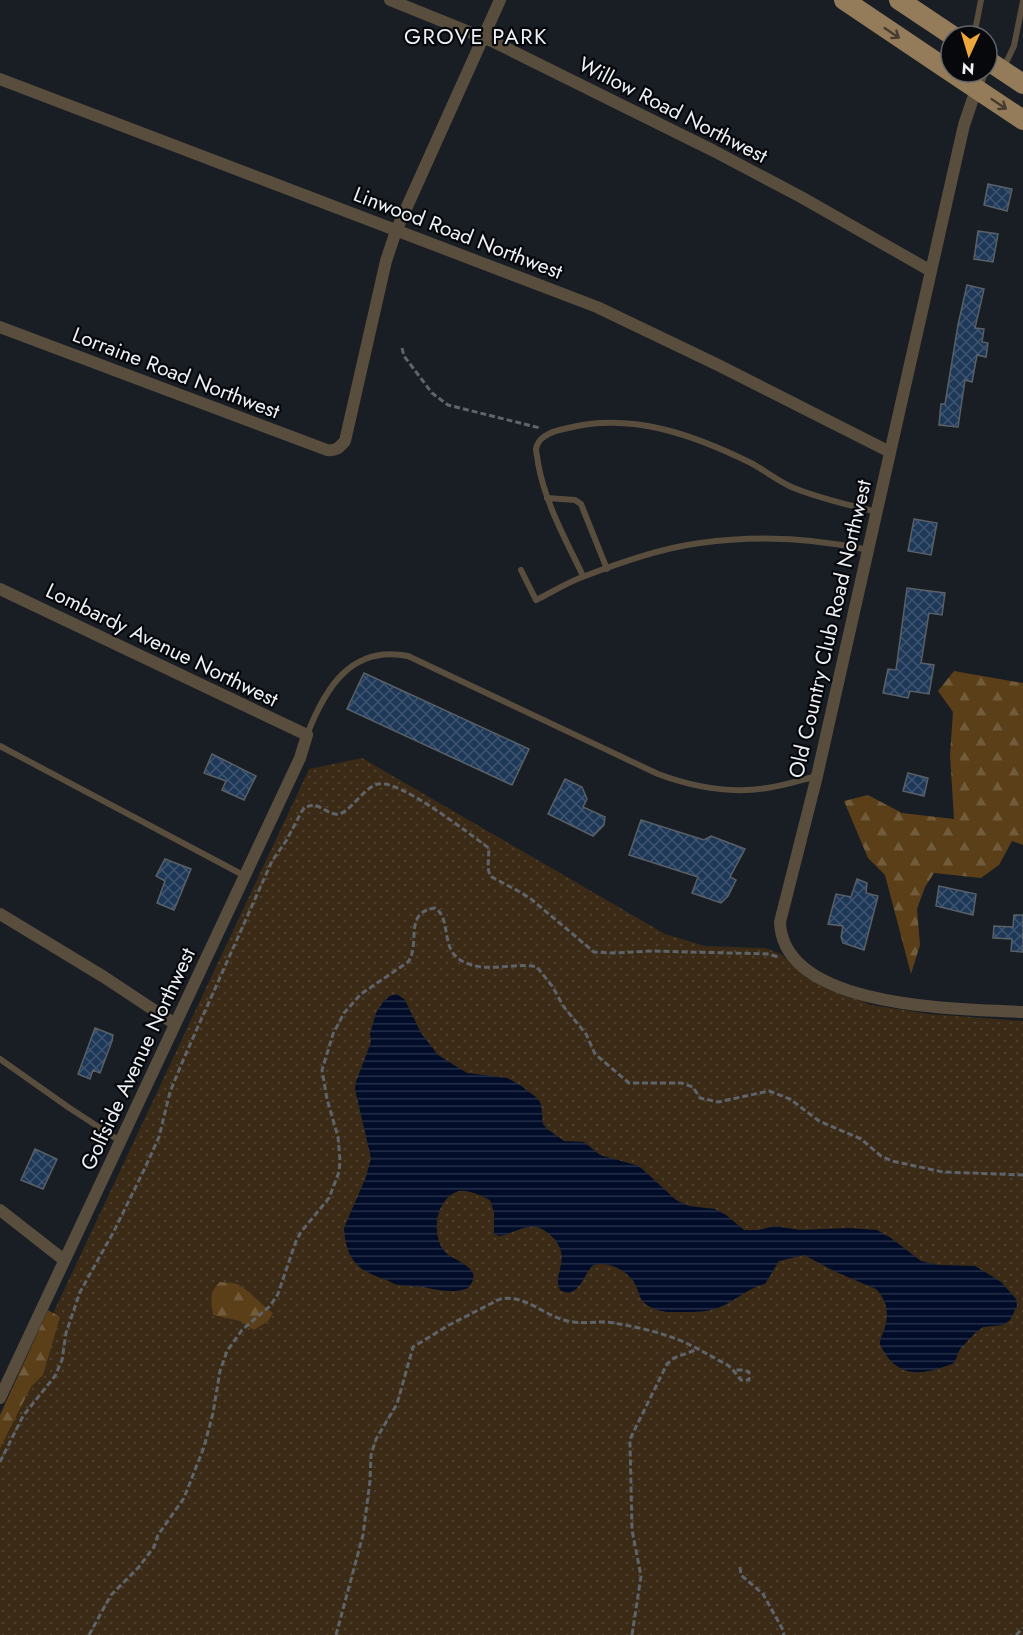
<svg xmlns="http://www.w3.org/2000/svg" width="1023" height="1635" font-family="Jost,sans-serif">
	<style>
		.grass { fill: url(#grass-dots) }
		.forest { fill: url(#forest-firs) }
		.water { fill: url(#water-rules) }
		.building { fill: url(#building-cross-hatch); stroke: #596067; stroke-width: 1.5 }
		.lines { fill: none; stroke-linecap: round; stroke-linejoin: round }
		.path { stroke: #5f646a; stroke-width: 3; stroke-dasharray: 6 3; stroke-linecap: butt }
		.service { stroke: #594d3d; stroke-width: 6 }
		.minor { stroke: #594d3d; stroke-width: 12 }
		.primary { stroke: #947b5a; stroke-width: 20 }
		.oneway { stroke: #463c2f }
		.labels { text-anchor: middle; stroke-width: 4.5; stroke-linejoin: round; paint-order: stroke }
		.street-label { font-size: 21px; fill: #edf0f5; stroke: #06080b }
		.neighbourhood-label { font-size: 22px; letter-spacing: 1.5px; fill: #edf0f5; stroke: #06080b }
	</style>
	<defs>
		<pattern id="grass-dots" width="8" height="8" patternUnits="userSpaceOnUse" patternTransform="scale(1.5)"><rect width="8" height="8" fill="#3a2a16"/><path d="M2 2h.1M6 6h.1" fill="none" stroke="#4d3f2d" stroke-width="1.8" stroke-linecap="round"/></pattern>
		<pattern id="forest-firs" width="22" height="20" patternUnits="userSpaceOnUse" patternTransform="scale(1.5)"><rect width="22" height="20" fill="#5a3f18"/><path d="M5 1l3.5 6h-7zM16 11l3.5 6h-7z" fill="#725b3a"/></pattern>
		<pattern id="water-rules" width="6" height="5" patternUnits="userSpaceOnUse" patternTransform="scale(1.5)"><rect width="6" height="5" fill="#000c28"/><path d="M0 2.5h6" fill="none" stroke="#263048"/></pattern>
		<pattern id="building-cross-hatch" width="8" height="8" patternUnits="userSpaceOnUse" patternTransform="scale(1.5)"><rect width="8" height="8" fill="#1e3858"/><path d="M0 0l8 8M0 8l8-8" fill="none" stroke="#3f5571"/></pattern>
	</defs>
	<rect width="100%" height="100%" fill="#191e25"/>
	<!-- grass -->
	<path class="grass" d="M362 758 665 934 705 946 765 948 781 954 799 971 827 987 871 1005 929 1014 1023 1021V1635H0V1426L309 769Z"/>
	<!-- forest -->
	<path class="forest" d="M954 671 1023 683V845L1012 841 999 865 981 878 934 873 925 887 917 909 920 945 911 974 885 875 868 858 844 801 868 795 902 813 954 819 950 755 953 712 938 691Z
		M220 1282C226 1283 235 1282 239 1285 252 1293 261 1305 273 1313L268 1321 254 1330 240 1321 213 1315C211 1302 209 1291 220 1282Z
		M48 1310 60 1317 43 1375 31 1387 0 1448V1415Z"/>
	<!-- water -->
	<path class="water" d="M397 994 405 1000 421 1033 438 1055 467 1073 507 1078 520 1085 537 1098 541 1104 543 1124 547 1129 564 1141 584 1142 600 1155 639 1166 676 1200 689 1206 715 1209 726 1215 744 1230H759L774 1226 800 1230 849 1228 877 1230 891 1238 921 1261 939 1265 975 1266 990 1275 1001 1282 1016 1299 1017 1306 1010 1320 1003 1325 983 1327 975 1333 960 1349 954 1363C924 1375 897 1381 880 1344 880 1338 882 1336 884 1330 890 1315 887 1300 876 1289L836 1272 804 1255 779 1261 765 1284C747 1288 736 1301 720 1307 708 1312 695 1312 683 1312 673 1312 663 1313 655 1309 635 1301 642 1292 633 1281 625 1269 605 1260 592 1266 583 1276 578 1300 560 1290 551 1273 576 1256 548 1233 543 1229 537 1226 531 1227 519 1227 510 1235 499 1236L494 1234V1212L490 1200C479 1195 465 1187 454 1193 435 1203 431 1236 445 1252 455 1262 486 1268 468 1288 452 1294 439 1290 423 1287 415 1286 407 1286 400 1285 395 1285 391 1282 387 1280 358 1271 346 1260 344 1228L366 1177 371 1158 355 1089 356 1082 371 1042 370 1034 376 1013 383 1002 390 996Z"/>
	<!-- building -->
	<path class="building" d="M988 184 1012 189 1007 211 984 205Z
		M978 231 998 234 993 262 974 259Z
		M967 285 984 289 975 328 984 329 982 342 988 343 986 357 977 355 972 382 965 380 958 427 939 425 941 404H945L958 325Z
		M914 519 937 523 931 555 908 551Z
		M907 588 945 593 942 615 929 613 921 663 934 665 929 694 910 691 908 698 883 693 888 669 896 670Z
		M364 673 529 749 512 785 347 709Z
		M212 754 256 776 244 800 222 790 226 781 204 773Z
		M908 773 928 778 924 796 903 791Z
		M565 779 582 787 587 799 583 807 605 817 604 825 593 836 548 814Z
		M641 820 704 840 711 836 745 849 730 877 736 880 728 896 721 903 692 893 698 877 629 855Z
		M165 859 191 869 174 910 157 903 165 881 156 876Z
		M857 879 867 883 866 893 878 896 864 950 843 943 841 937 843 926 828 924 836 894 851 897Z
		M939 886 976 894 973 915 936 906Z
		M1014 915H1023V952L1011 951 1012 939 993 938 994 926 1013 927Z
		M95 1028 113 1035 112 1041 100 1073 93 1070 90 1079 78 1074Z
		M35 1149 57 1159 43 1189 21 1180Z"/>
	<g class="lines">
		<!-- path -->
		<path class="path" d="M402 348 404 356 432 393 448 405 540 428
			M0 1462 23 1416 55 1376 62 1360 66 1333 80 1292 114 1231 144 1170 159 1137 170 1092 184 1058 272 861 286 841 302 811 305 807 314 805C322 807 328 813 335 814 348 817 362 788 378 784 400 779 469 834 489 848L488 868 490 876 520 892 531 899 594 952 613 953 653 951 769 954 778 957
			M740 1567 741 1575 763 1594 783 1630 784 1635
			M89 1635 111 1595 138 1568 154 1547 158 1535 184 1498 204 1447 213 1413 220 1371 227 1351 242 1330 270 1306 278 1294 296 1241 301 1232 329 1198 339 1172 340 1161 338 1137 327 1099 322 1070 333 1034 344 1013 361 994 408 962C421 944 403 912 435 908 453 919 438 952 466 963 489 973 514 962 537 967L552 986 564 1007 586 1034 595 1054 629 1083H681L693 1087 700 1098 718 1102 769 1091 790 1099 819 1121 861 1139 881 1156 892 1161 943 1172 1023 1175
			M336 1635 363 1535 370 1481 371 1455 376 1439 397 1404 413 1347 449 1325 500 1299C525 1294 544 1316 568 1321 584 1325 599 1320 614 1323 631 1326 651 1330 668 1336 688 1342 706 1354 726 1364 732 1368 736 1374 741 1380H749V1372L744 1370H733
			M632 1635 641 1576 632 1530 630 1443 631 1437 667 1364 674 1358 698 1349
			M1016 1635 1023 1628"/>
		<!-- service -->
		<path class="service" d="M974 36 981 0
			M1004 67 1014 46 1023 1
			M547 498 575 500 581 504 607 569
			M521 570 536 600C552 592 568 582 585 576 622 562 662 548 700 543 755 535 814 538 869 550
			M583 576C566 540 545 503 538 463 538 459 536 453 536 449 538 435 557 430 568 428 632 412 694 435 751 463 766 471 779 482 794 488 821 499 849 505 877 512
			M307 735C325 688 351 645 408 656L658 774C693 787 730 794 767 788 784 786 801 780 817 776
			M0 746 245 876
			M0 1059 68 1107 120 1141"/>
		<!-- minor -->
		<path class="minor" d="M390 0 494 42 714 151 801 197 931 271
			M982 72 964 125 817 776 780 922C783 1010 962 1009 1023 1012
			M0 79 597 307 716 364 890 452
			M0 327 327 450C336 451 339 448 345 441L386 261 396 231 500 0
			M0 589 307 735 300 758 0 1398
			M0 914 104 977 175 1024
			M0 1210 64 1260"/>
		<!-- primary -->
		<path class="primary" d="M844 0 951 72
			M899 0 953 36
			M987 60 1023 84
			M951 72 1023 120"/>
	</g>
	<!-- one-way arrows -->
	<defs><path id="oneway-shaft" d="M-6 0H5M1.5-3L5.5 0L1.5 3" fill="none" stroke-width="1.6" stroke-linecap="round" stroke-linejoin="round" transform="scale(1.5)"/></defs>
	<g class="oneway">
		<use href="#oneway-shaft" transform="translate(892 33) rotate(34)"/>
		<use href="#oneway-shaft" transform="translate(999 104) rotate(34)"/>
	</g>
	<g class="labels">
		<!-- street labels -->
		<g class="street-label">
			<text transform="translate(673 110) rotate(27)" y="7">Willow Road Northwest</text>
			<text transform="translate(458 233) rotate(21)" y="7">Linwood Road Northwest</text>
			<text transform="translate(176 373) rotate(21)" y="7">Lorraine Road Northwest</text>
			<text transform="translate(830 629) rotate(-77)" y="7">Old Country Club Road Northwest</text>
			<text transform="translate(162 645) rotate(26)" y="7">Lombardy Avenue Northwest</text>
			<text transform="translate(138 1059) rotate(-65)" y="7">Golfside Avenue Northwest</text>
		</g>
		<!-- neighbourhood labels -->
		<g class="neighbourhood-label">
			<text x="476" y="44">GROVE PARK</text>
		</g>
	</g>
	<!-- north arrow -->
	<g transform="translate(969 54) rotate(184)"><circle r="28" fill="#06080b" stroke="#626569" stroke-width="1.5"/>
	<path d="M0-4.5L10 22L0 15L-10 22Z" fill="#eea73c"/>
	<text y="-9" font-size="16" font-weight="bold" text-anchor="middle" fill="#edf0f5">N</text>
	</g>
</svg>
